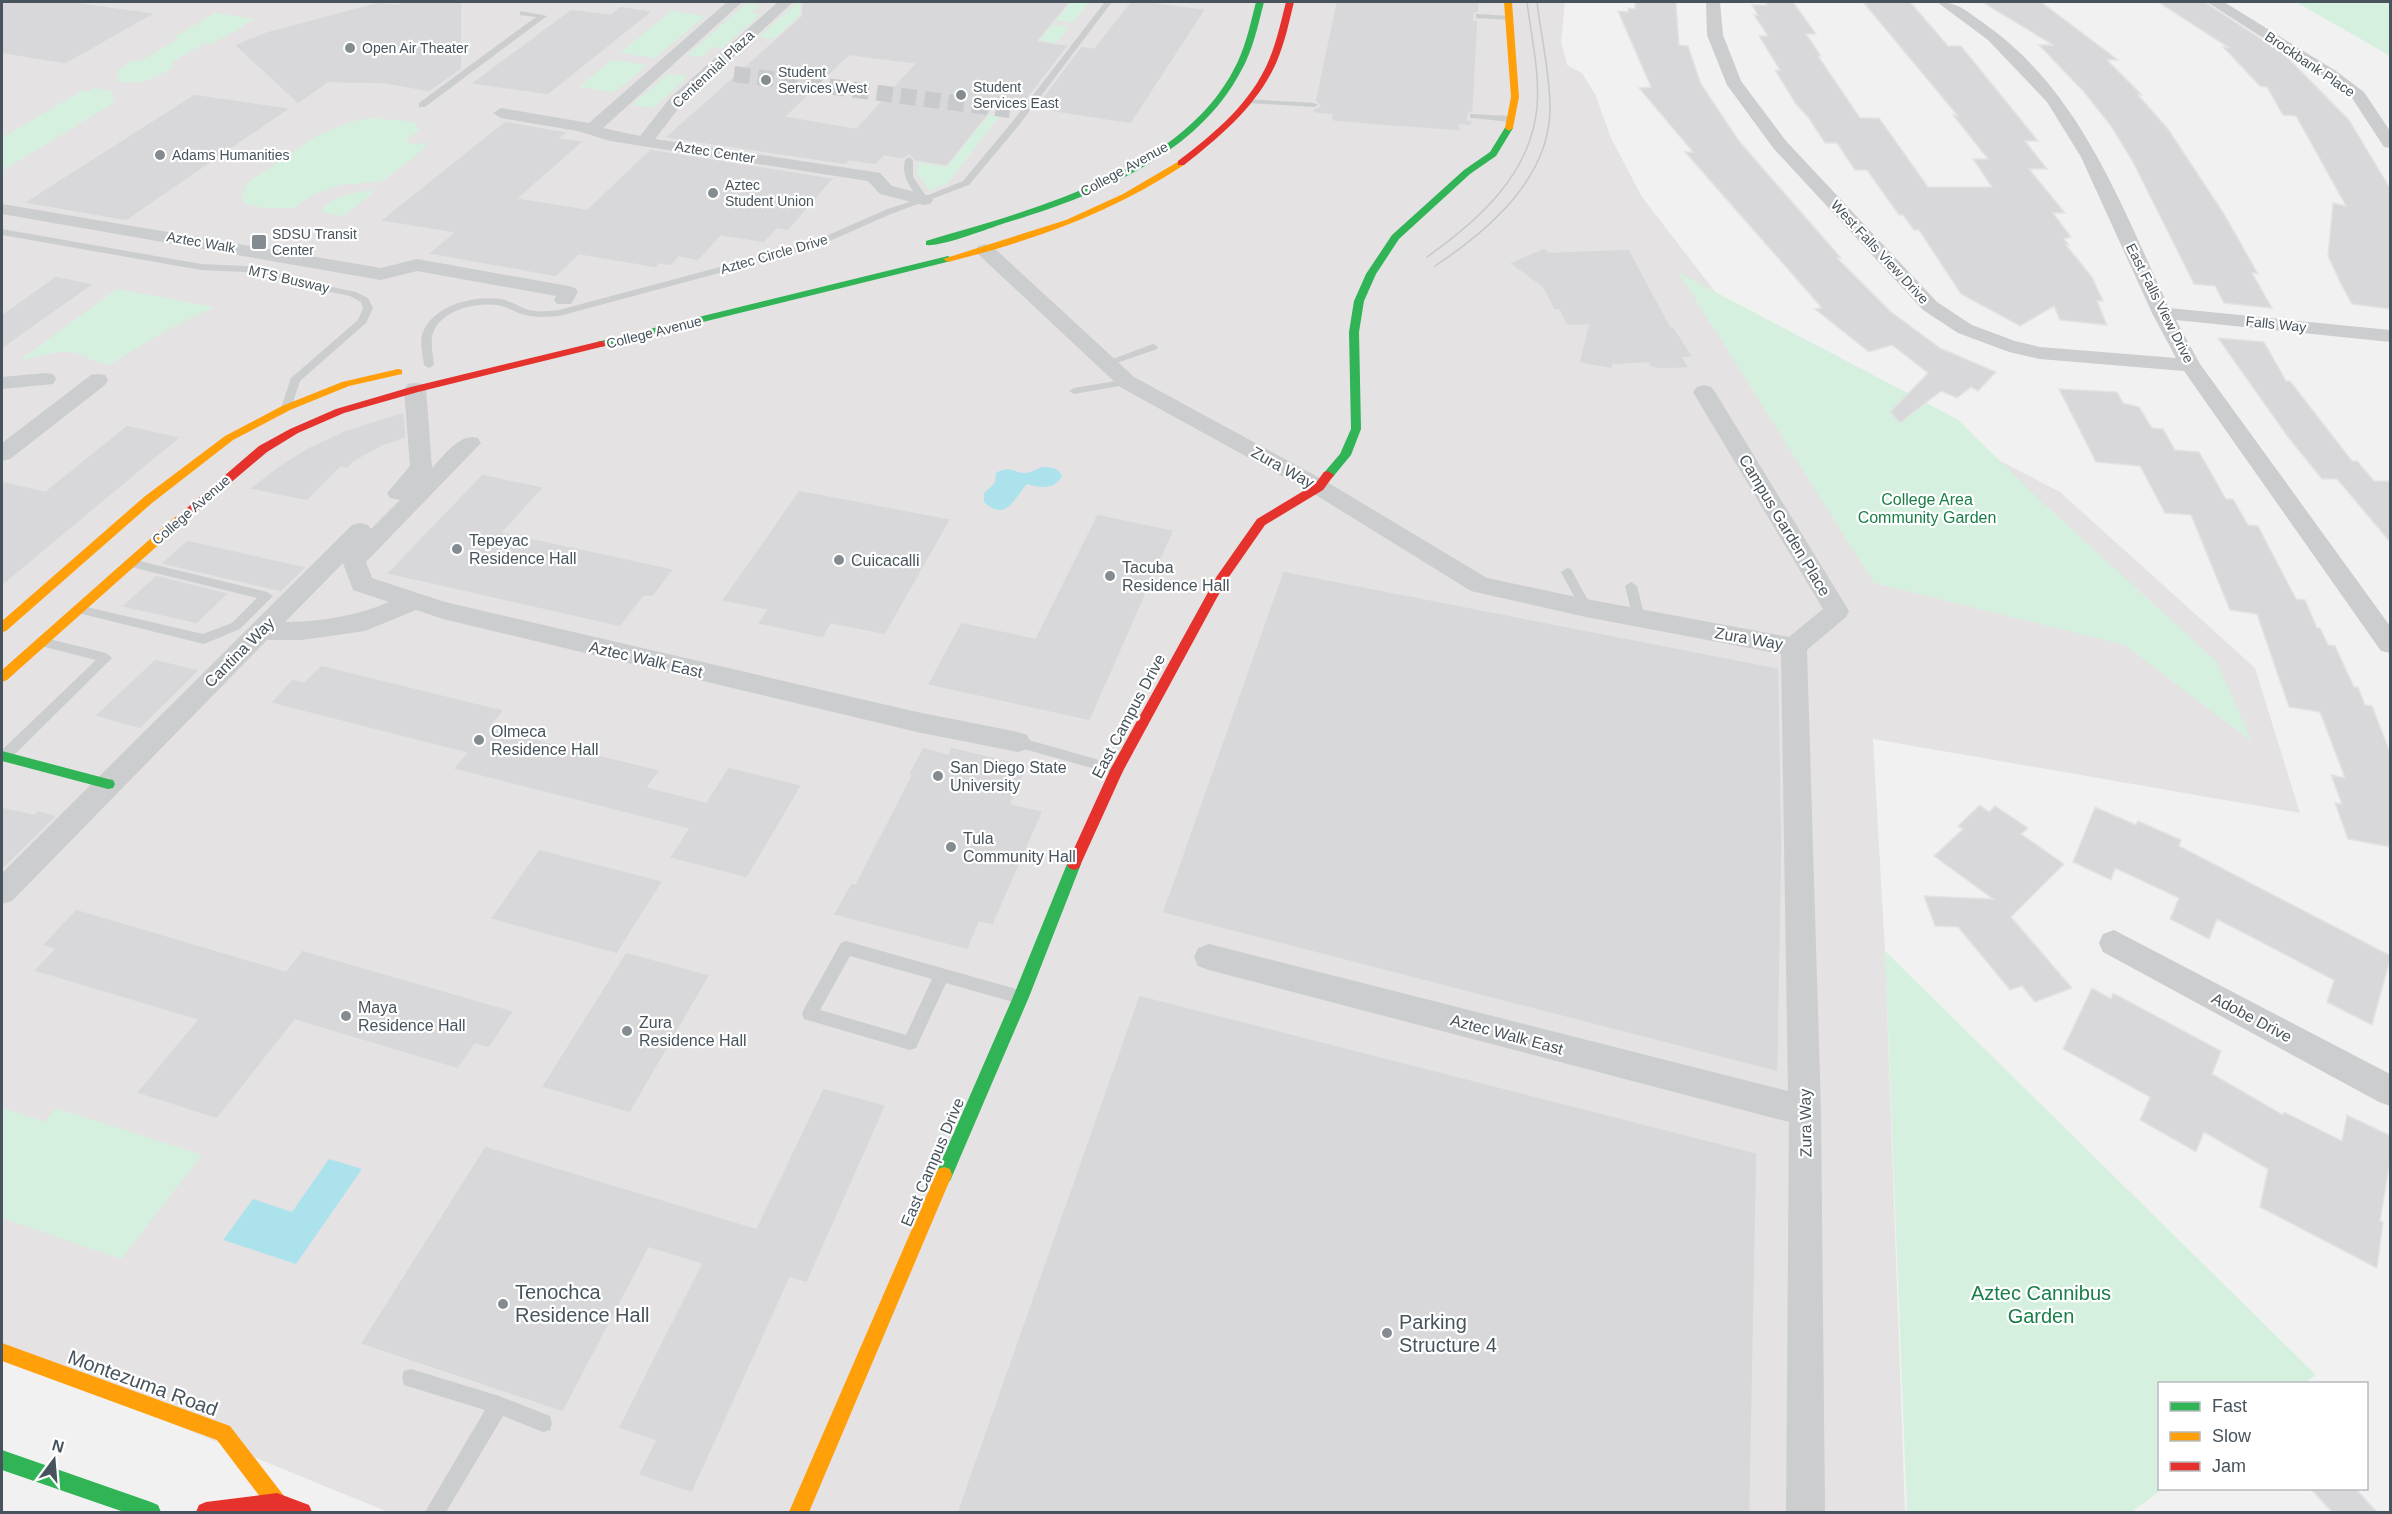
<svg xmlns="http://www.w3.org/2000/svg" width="2392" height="1514" font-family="Arial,sans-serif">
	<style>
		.education { fill: #e4e2e3 }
		.green { fill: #d6f0df }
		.water { fill: #ace2ec }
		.building { fill: #d8d8da; stroke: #e3e3e4; stroke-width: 1.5; fill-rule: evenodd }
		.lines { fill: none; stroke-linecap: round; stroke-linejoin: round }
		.street-tunnel { stroke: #c8cacc; stroke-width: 16; stroke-dasharray: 16 8; stroke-linecap: butt }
		.lane { fill: #cbcdcf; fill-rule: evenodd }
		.street { fill: #cbcdcf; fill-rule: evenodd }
		.fast { fill: #30b455; fill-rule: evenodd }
		.slow { fill: #ff9f0a; fill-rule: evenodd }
		.jam { fill: #e5322d; fill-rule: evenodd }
		.tram { stroke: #c6c8ca; stroke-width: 1.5 }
		.poi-dot { fill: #848b91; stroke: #fff; stroke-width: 2 }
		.labels { text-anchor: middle; stroke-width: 4.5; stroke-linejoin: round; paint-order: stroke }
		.far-poi-label { font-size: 14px; fill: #48545d; stroke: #fff; text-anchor: start }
		.far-street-label { font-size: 14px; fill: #48545d; stroke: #fff }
		.street-label { font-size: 16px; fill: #48545d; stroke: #fff }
		.park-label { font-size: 16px; fill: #197e48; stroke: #fff }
		.poi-label { font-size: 16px; fill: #48545d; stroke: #fff; text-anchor: start }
		.near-poi-label { font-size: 20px; fill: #48545d; stroke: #fff; text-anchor: start }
		.near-park-label { font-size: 20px; fill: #197e48; stroke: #fff }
		.near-street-label { font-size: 20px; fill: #48545d; stroke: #fff }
	</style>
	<rect width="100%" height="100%" fill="#f2f1f1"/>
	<!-- education -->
	<path class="education" d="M2 2H1565L1561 42 1567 65 1582 73 1596 96 1611 138 1642 197 1723 302 1835 375 2060 492 2255 668 2300 813 1873 739 1885 951 1905 1512H388L2 1354Z"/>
	<!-- green -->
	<path class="green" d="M799 2H814L774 39 758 37Z
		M1071 2H1089L1073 22 1056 20Z
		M2296 2H2390V56Z
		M747 3 760 5 752 12 761 14 722 48 713 47 701 57 687 55Z
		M671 11 705 16 655 58 620 53Z
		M215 13 255 19 212 44 205 43 169 64 175 66C151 80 143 85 115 81L121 77 114 76 121 72 116 71 134 60 141 61 178 39 173 38Z
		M1040 23 1069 27 1056 43 990 34Z
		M612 60 647 65 615 92 579 87Z
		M668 74 688 76 653 108 632 105Z
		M94 88 115 92 110 95 116 97 109 101 115 102 2 171V138L81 91 87 92Z
		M988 115 999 117 947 184 929 190 917 174 919 162 947 166Z
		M371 118 415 122 419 131 407 138 408 142 414 144 424 143 426 147 383 181 340 185 312 195 294 208H263L246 204 241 198 247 183 318 135 350 122Z
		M365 191H375L344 216 321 212C330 197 348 194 365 191Z
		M1679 273 1957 419 2043 503 2217 662 2252 742 2125 645 1874 583Z
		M117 289 214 307 165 331 109 365 96 362 98 359 92 361C71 343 44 357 20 360Z
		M1885 951 2316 1375 2304 1383 2160 1384V1488L2163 1489 2131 1512H1907Z
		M2 1108 45 1122 56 1108 202 1155 121 1259 2 1218Z"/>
	<!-- water -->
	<path class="water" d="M1042 467C1051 467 1058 467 1062 476 1055 490 1040 488 1027 484 1015 497 1006 523 984 502V493L995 483 996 473C1011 464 1014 474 1027 473 1031 472 1037 469 1042 467Z
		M329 1159 362 1169 296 1264 223 1240 253 1199 292 1212Z"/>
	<!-- building -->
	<path class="building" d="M2 2H75L156 13 66 64 2 54Z
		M378 2 398 4 401 2H462V69L429 92 384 84 328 83 298 104 234 45 265 32Z
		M802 2H1070L1038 41 1069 45 1021 107 997 104 947 166 915 161 909 155 903 159 884 156 876 165 849 161 846 165 664 138 801 16ZM849 56 914 64 856 128 787 116Z
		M1130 2H1150L1206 9 1131 124 1034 109 1081 46 1094 48Z
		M1336 2H1479V12L1474 14V20H1478L1473 112 1468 114V120H1472V126L1460 125V131L1390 126 1331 121 1332 115 1313 113V109L1320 106 1315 101Z
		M1635 2H1676L1679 45 1688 46 1701 84 1739 141 1841 258H1837L1891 312 1940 348 1996 372 1978 391 1971 387 1957 398 1941 391 1900 423 1890 412 1928 373 1892 345 1869 352 1815 309 1822 308 1685 152H1693L1639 88 1651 87 1618 11 1628 12V8L1635 9Z
		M1765 2H1793L1816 34H1806L1821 56H1818L1860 118H1879L1928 187H1992L1973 159H1988L1953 115 1958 116 1863 2H1910L1948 46H1961L2038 141H2025L2047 169H2029L2065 213H2053L2071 237 2064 239 2069 245H2066L2092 277 2103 301H2097L2107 325 2060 320 2054 306 2020 326 1961 294 1919 230H1914L1903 215H1899L1867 170H1855L1837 143H1825L1808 117 1796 104 1775 70H1780L1759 36H1768L1754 15H1758L1752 5H1767Z
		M1982 2H2041L2118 60H2107L2142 95H2138L2168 129 2224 214 2258 274 2252 273 2272 308 2224 303 2215 286 2194 284 2133 162 2111 126 2084 92 2039 45H2053Z
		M2158 2H2205L2283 53 2349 120 2391 190V309L2352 304 2341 284 2328 256 2333 203 2346 206 2296 116 2283 115 2267 87 2260 86 2223 47H2228Z
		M620 6 653 11 548 95 470 84 571 9 610 14Z
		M194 94 291 108 126 221 23 203Z
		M505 121 568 132 560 138 584 141 519 198 587 209 650 149 834 178 788 231 777 229 764 243 721 236 698 261 679 257 671 266 659 264 656 268 579 255 556 277 428 254 453 233 380 221Z
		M1544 248 1549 252 1629 249 1671 327H1674L1693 357 1683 358 1689 368 1658 369 1651 367 1648 363 1613 365 1612 369 1579 363 1588 325 1570 326 1566 324 1559 310H1554L1543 288 1509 263Z
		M56 276 94 284 2 349V314Z
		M2218 338 2264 342 2286 381H2290L2352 461H2357L2374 481H2391V543L2337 479H2322L2288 437Z
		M2059 389 2117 392 2123 403 2139 407 2152 428 2163 429 2175 450 2199 452 2226 499H2233L2248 525 2258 526 2296 599 2305 600 2317 628H2320L2328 645 2335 646 2354 687H2358L2365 705 2372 706 2391 755V847L2348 839 2335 803 2342 804 2331 775 2345 778 2320 712 2289 707 2257 614 2230 610 2191 515 2165 513 2140 466 2096 462Z
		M404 412 406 438 383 446 353 462 348 469 341 467 307 501 249 489 277 467 307 448 346 430Z
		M127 425 181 437 2 586V481L45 491Z
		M482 474 544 487 503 532 674 569 653 597 644 596 620 627 386 574Z
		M799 490 951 519 885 635 831 624 823 638 757 624 766 610 721 601Z
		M1097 514 1174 530 1090 721 927 685 961 622 1035 638Z
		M187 540 307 567 281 592 160 564Z
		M1283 571 1779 668 1782 846 1778 1072 1162 913Z
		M156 575 229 593 197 624 121 607Z
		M155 659 200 670 140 729 94 716Z
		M321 665 504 710 490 728 660 770 648 787 706 802 728 767 802 785 747 878 669 858 688 829 453 769 466 753 270 703 292 679 304 682Z
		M923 747 948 754 951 747 1028 765 1011 804 1043 811 993 925 979 922 968 950 833 915 851 883 855 884 911 775H908Z
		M1980 805 1989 812 1995 806 2028 828 2021 834 2064 864 2011 917 2072 988 2035 1002 2022 986 2010 990 1958 927 1935 926 1924 896 1993 899 1934 856 1963 829 1958 826Z
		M2 807 34 814 38 810 57 816 2 870Z
		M2095 807 2136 825 2138 821 2181 840 2179 846 2391 956 2372 1025 2327 1002 2334 980 2217 919 2209 939 2170 919 2179 898 2115 868 2111 880 2073 862Z
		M539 849 663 881 617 954 490 919Z
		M76 909 286 971 302 950 514 1011 489 1048 475 1044 458 1069 295 1020 217 1119 136 1093 197 1020 33 971 54 949 42 945Z
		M626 952 710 975 630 1113 541 1087Z
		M2092 988 2111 999 2113 993 2221 1051 2212 1074 2283 1115 2284 1112 2342 1141 2347 1115 2391 1136V1155L2380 1221 2383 1222 2377 1268 2260 1207 2268 1169 2204 1132 2196 1152 2140 1120 2150 1097 2063 1049Z
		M1139 995 1757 1153 1750 1512H957Z
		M823 1088 886 1105 807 1283 790 1278 692 1493 638 1475 655 1441 618 1428 701 1264 649 1248 563 1412 360 1344 485 1146 756 1228Z
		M2310 1488H2355L2377 1512H2332Z"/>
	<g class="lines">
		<!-- street-tunnel -->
		<path class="street-tunnel" d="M734 74 1010 110"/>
		<!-- lane -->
		<path class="lane" d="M1105 2H1112L1019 125 969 185 891 214 816 247 559 316C547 317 535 318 522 314 514 312 506 306 497 305 475 302 441 310 433 333 430 343 433 355 434 365L429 368 424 365C423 355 419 342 423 332 434 305 474 295 500 299 509 300 517 306 526 309 536 313 548 311 559 310L810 243 885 210 918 199C910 186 901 176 905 160L909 157 913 160V177L926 196 963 181 1013 121Z
			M520 11 547 16 425 107H419V103L536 17 520 15Z
			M1479 14 1510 16 1514 18 1510 20 1476 18V14Z
			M1246 99 1314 103 1318 105 1314 107 1249 103H1246Z
			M1470 114 1510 116 1514 119 1510 122 1473 118H1470Z
			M2 229 201 264 246 266 275 271 298 280 356 292 368 298 373 308 366 323 300 381 291 408 286 411 281 408 291 378 358 320 363 308 361 302 350 296 292 284 273 276 246 272 201 270 2 235Z
			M1153 344 1158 347 1157 349 1111 365H1103L1102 363Z
			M1127 379 1131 380V384L1074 394 1069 391 1074 388Z
			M131 559 267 592 273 596 240 629 204 644 74 612 72 609 78 605 203 634 232 623 257 598 127 566 125 563 127 560Z
			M1567 568 1571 569 1592 608 1590 611 1586 612 1582 611 1561 572Z
			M1631 582 1637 586 1645 618 1639 622 1633 618 1625 586Z
			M41 637 106 653 112 658 8 761 3 762 2 750 96 660 37 645 35 642 37 639Z
			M1018 737 1117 765 1122 766 1124 770 1122 774 1117 775 1013 746 1011 742 1013 738Z
			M846 941 1020 990 1025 992 1028 997 1025 1002 1020 1004 946 983 916 1048 910 1050 804 1019 802 1014 804 1009 841 943ZM850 956 932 979 906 1035 820 1010Z
			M411 1369 499 1396 550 1416 552 1423 550 1430 543 1432 503 1416 446 1512H425L485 1410 404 1385 402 1378 404 1371Z"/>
		<!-- street -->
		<path class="street" d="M727 2H742L603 128 640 136 670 98 778 2H793L682 104 655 139 874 172 880 173 892 186 930 196 933 200 930 204 924 205 880 194 868 181 610 141 578 131 501 118 493 113 501 108 589 123Z
			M1706 2H1720L1723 35 1741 81 1786 141 1937 302 1972 325 2015 341 2040 347 2176 358 2152 313 2081 157 2047 102 1988 40 1937 2C1959 2 1967 12 1985 24 2081 92 2121 205 2169 308L2390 330V342L2176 320 2200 364 2390 626V653L2381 651 2184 371 2040 359 2009 352 1958 333 1923 310 1774 149 1727 85 1707 35Z
			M2207 2H2224L2336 71 2364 92 2390 131V148L2384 147 2352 98 2324 77Z
			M2 204 381 268 417 259 568 286 575 288 578 292 571 304H557L554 300 556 296 417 271 381 280 2 214Z
			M985 244 992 246 1134 377 1327 482 1487 578 1586 599 1789 637 1823 609 1693 392 1697 387 1704 385 1711 387 1715 392 1849 611 1846 617 1807 650 1821 1111 1825 1512H1786L1789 1122 1209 970 1198 966 1194 957 1198 948 1209 944 1788 1091 1781 654 1586 617 1471 591 1311 492 1120 387 978 254 976 250 978 246Z
			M46 373 53 374 56 379 53 384 2 389V377Z
			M98 374 105 375 108 380 105 385 10 459 2 461V443L91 375Z
			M415 383 422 384 426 389 432 468C445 455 459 433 478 438L481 443 366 562 372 578 445 602 917 712 1018 732 1027 735 1031 742 1027 749 1018 752 917 732 443 619 416 610 365 631 302 640H267L12 901 2 904V873L352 525 360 523 368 525 371 529 400 500 390 498 387 493 410 466 404 389 408 384ZM343 563 353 590 389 602C356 616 321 622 285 622Z
			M2114 930 2390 1074V1106L2379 1102 2103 952 2099 943 2103 934Z"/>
		<!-- fast -->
		<path class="fast" d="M1256 2H1264C1258 25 1253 50 1241 71 1196 157 1092 197 1005 223 987 229 941 247 926 245V241C1028 211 1179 173 1233 71 1245 50 1250 25 1256 2Z
			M1506 126 1513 128 1496 156 1470 174 1399 239 1376 274 1364 301 1359 332 1361 429 1351 455 1332 478H1324L1322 475 1340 454 1351 429 1349 332 1354 301 1366 274 1392 235 1464 170 1490 152Z
			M948 256 953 259 951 261 601 347 596 344 597 342Z
			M2 751 108 779 113 780 115 784 113 788 108 789 2 761Z
			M1074 858 1079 860 1081 864 1029 997 950 1181 944 1183 938 1181 936 1175 938 1169 1013 997 1067 864 1069 860Z
			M2 1450 151 1502 158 1505 161 1512H124L2 1470Z"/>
		<!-- slow -->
		<path class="slow" d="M1504 2H1512L1519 97 1513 128 1509 131 1505 128 1511 97Z
			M1181 160 1184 161V165C1111 213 1032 241 948 262L943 259 1066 220 1123 194Z
			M398 369 402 370V374L349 386 290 410 233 440 152 503 6 631 2 632V621L144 497 225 436 282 406 342 382Z
			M179 516 185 520 183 523 7 680 2 682V670L175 517Z
			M944 1167 950 1169 952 1175 809 1512H789L938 1169Z
			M2 1343 230 1426 284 1496 287 1503 284 1510 278 1512 270 1510 217 1440 2 1361Z"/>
		<!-- jam -->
		<path class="jam" d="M1286 2H1294C1289 22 1285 42 1277 61 1258 105 1221 136 1184 165H1178V161C1215 133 1251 103 1269 60 1277 41 1281 21 1286 2Z
			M601 341 605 342V346L418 392 344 413 298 433 267 452 183 523 179 524 173 520 259 446 290 429 336 409 411 387Z
			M1328 471 1334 475 1323 490 1265 525 1226 581 1123 771 1079 868 1074 870 1069 868 1067 864 1110 770 1217 576 1257 519 1315 484 1324 472Z
			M277 1493 309 1505 312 1512H196L199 1505 206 1502Z"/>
		<!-- tram -->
		<path class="tram" d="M1427 257C1479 220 1531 174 1537 107 1540 72 1531 36 1527 2
			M1435 266C1489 230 1550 178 1550 108 1550 72 1541 37 1537 2"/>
	</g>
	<!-- markers -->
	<g class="poi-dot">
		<circle cx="350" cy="48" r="6"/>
		<circle cx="766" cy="80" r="6"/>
		<circle cx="961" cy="95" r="6"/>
		<circle cx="160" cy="155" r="6"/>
		<circle cx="713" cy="193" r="6"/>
		<rect x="251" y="234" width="16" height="16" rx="3"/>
		<circle cx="457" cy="549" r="6"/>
		<circle cx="839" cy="560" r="6"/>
		<circle cx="1110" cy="576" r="6"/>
		<circle cx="479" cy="740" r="6"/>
		<circle cx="938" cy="776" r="6"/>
		<circle cx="951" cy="847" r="6"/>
		<circle cx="346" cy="1016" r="6"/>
		<circle cx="627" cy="1031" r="6"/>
		<circle cx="503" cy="1304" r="6"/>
		<circle cx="1387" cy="1333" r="6"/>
	</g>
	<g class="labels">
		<!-- far-poi labels -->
		<g class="far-poi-label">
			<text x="362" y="53">Open Air Theater</text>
			<text x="778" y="77">Student<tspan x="778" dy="16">Services West</tspan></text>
			<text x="973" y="92">Student<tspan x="973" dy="16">Services East</tspan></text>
			<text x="172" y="160">Adams Humanities</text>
			<text x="725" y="190">Aztec<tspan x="725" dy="16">Student Union</tspan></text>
			<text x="272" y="239">SDSU Transit<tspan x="272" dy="16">Center</tspan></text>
		</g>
		<!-- far-street labels -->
		<g class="far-street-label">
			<text transform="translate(2310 64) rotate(34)" y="5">Brockbank Place</text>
			<text transform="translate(713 69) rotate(-43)" y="5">Centennial Plaza</text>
			<text transform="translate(715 152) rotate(9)" y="5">Aztec Center</text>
			<text transform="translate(1124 169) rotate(-29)" y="5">College Avenue</text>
			<text transform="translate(201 242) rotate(10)" y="5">Aztec Walk</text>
			<text transform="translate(1880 252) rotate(47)" y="5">West Falls View Drive</text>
			<text transform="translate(774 254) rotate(-16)" y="5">Aztec Circle Drive</text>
			<text transform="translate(289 279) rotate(13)" y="5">MTS Busway</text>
			<text transform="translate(2160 303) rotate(63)" y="5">East Falls View Drive</text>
			<text transform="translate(2276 324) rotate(6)" y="5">Falls Way</text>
			<text transform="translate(654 332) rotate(-14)" y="5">College Avenue</text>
			<text transform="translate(191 510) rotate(-41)" y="5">College Avenue</text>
		</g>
		<!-- street labels -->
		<g class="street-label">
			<text transform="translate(1283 467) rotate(29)" y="6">Zura Way</text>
			<text transform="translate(1785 525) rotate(59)" y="6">Campus Garden Place</text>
			<text transform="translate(1749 638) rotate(10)" y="6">Zura Way</text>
			<text transform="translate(239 652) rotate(-45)" y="6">Cantina Way</text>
			<text transform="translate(646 659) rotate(13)" y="6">Aztec Walk East</text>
			<text transform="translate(1128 716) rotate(-62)" y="6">East Campus Drive</text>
			<text transform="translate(2252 1017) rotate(28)" y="6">Adobe Drive</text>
			<text transform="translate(1507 1034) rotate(15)" y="6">Aztec Walk East</text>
			<text transform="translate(1805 1123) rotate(-91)" y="6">Zura Way</text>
			<text transform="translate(932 1162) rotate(-67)" y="6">East Campus Drive</text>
		</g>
		<!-- park labels -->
		<g class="park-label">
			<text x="1927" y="505">College Area<tspan x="1927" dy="18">Community Garden</tspan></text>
		</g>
		<!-- poi labels -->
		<g class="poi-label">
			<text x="469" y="546">Tepeyac<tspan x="469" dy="18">Residence Hall</tspan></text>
			<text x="851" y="566">Cuicacalli</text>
			<text x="1122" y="573">Tacuba<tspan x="1122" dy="18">Residence Hall</tspan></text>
			<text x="491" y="737">Olmeca<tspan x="491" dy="18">Residence Hall</tspan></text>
			<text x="950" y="773">San Diego State<tspan x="950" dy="18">University</tspan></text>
			<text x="963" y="844">Tula<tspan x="963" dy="18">Community Hall</tspan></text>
			<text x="358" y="1013">Maya<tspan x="358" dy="18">Residence Hall</tspan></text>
			<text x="639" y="1028">Zura<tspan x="639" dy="18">Residence Hall</tspan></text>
		</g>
		<!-- near-poi labels -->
		<g class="near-poi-label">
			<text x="515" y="1299">Tenochca<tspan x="515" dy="23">Residence Hall</tspan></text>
			<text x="1399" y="1329">Parking<tspan x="1399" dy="23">Structure 4</tspan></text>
		</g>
		<!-- near-park labels -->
		<g class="near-park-label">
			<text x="2041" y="1300">Aztec Cannibus<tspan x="2041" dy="23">Garden</tspan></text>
		</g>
		<!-- near-street labels -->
		<g class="near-street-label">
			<text transform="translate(143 1383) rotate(20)" y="7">Montezuma Road</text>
		</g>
	</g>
	<!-- border -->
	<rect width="2392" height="1514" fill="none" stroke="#48545d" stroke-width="6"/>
	<!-- legend -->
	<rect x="2158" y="1382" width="210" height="108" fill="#ffffff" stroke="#b6bbbe" stroke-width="1.5"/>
	<rect x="2170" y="1402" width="30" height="9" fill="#30b455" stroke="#b6bbbe" stroke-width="1.5"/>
	<text x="2212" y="1412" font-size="18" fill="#48545d">Fast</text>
	<rect x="2170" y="1432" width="30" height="9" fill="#ff9f0a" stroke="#b6bbbe" stroke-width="1.5"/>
	<text x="2212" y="1442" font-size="18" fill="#48545d">Slow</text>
	<rect x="2170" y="1462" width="30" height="9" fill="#e5322d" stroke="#b6bbbe" stroke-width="1.5"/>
	<text x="2212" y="1472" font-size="18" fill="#48545d">Jam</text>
	<!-- north arrow -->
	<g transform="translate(54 1460) rotate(16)" stroke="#ffffff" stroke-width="4.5" paint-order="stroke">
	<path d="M0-4.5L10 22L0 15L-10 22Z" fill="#48545d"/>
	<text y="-9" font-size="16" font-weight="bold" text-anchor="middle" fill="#48545d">N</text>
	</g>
</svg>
